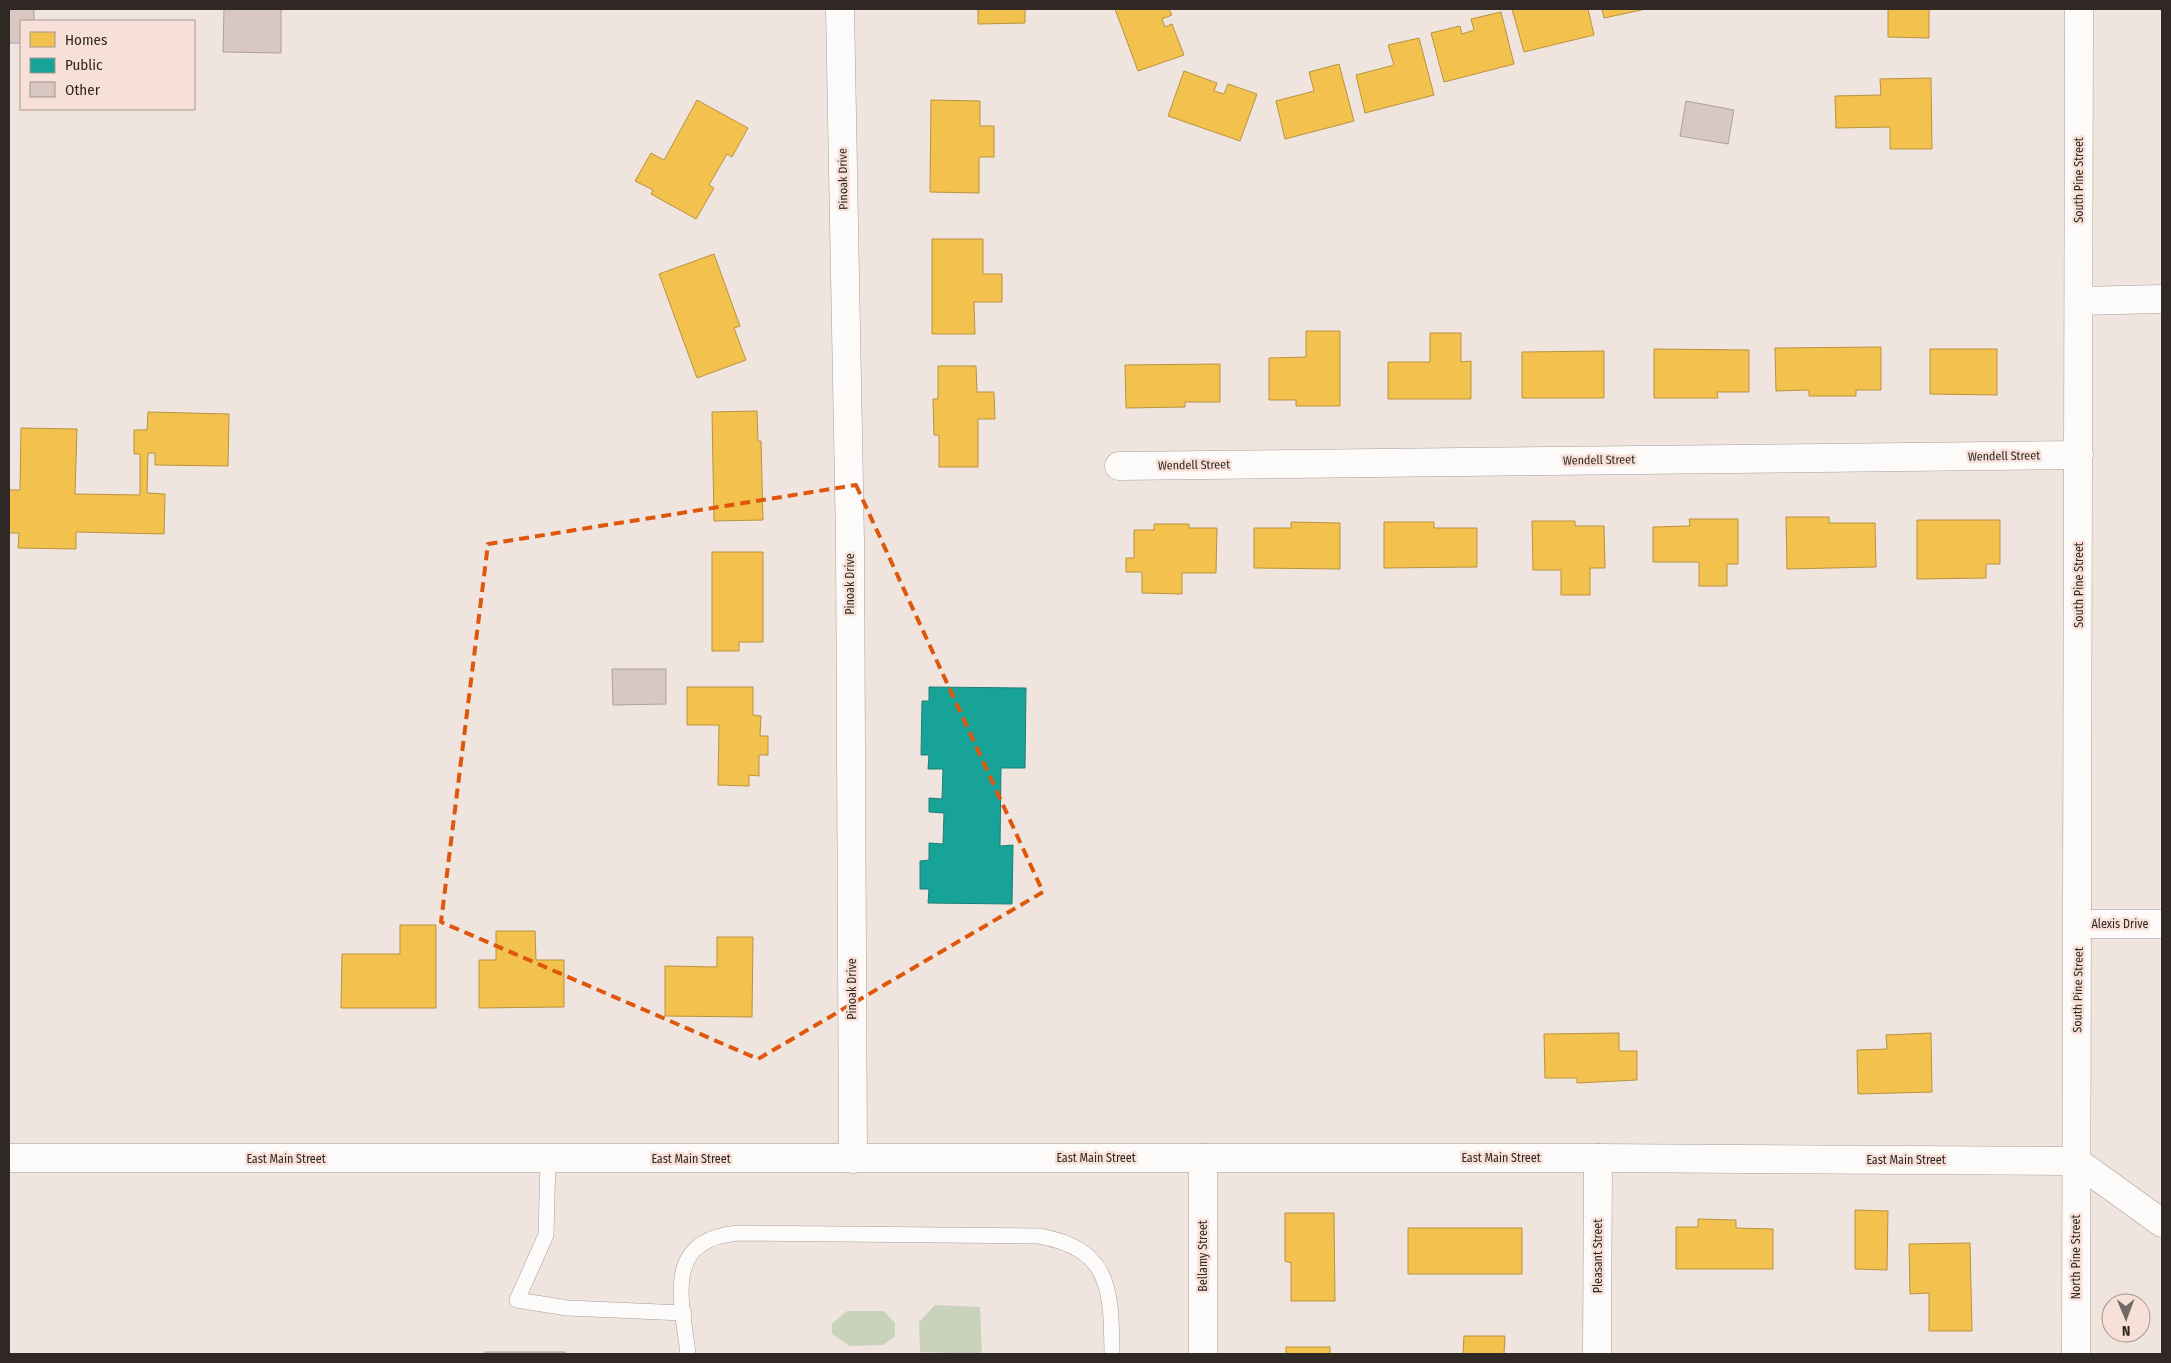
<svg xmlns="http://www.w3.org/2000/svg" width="2171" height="1363" font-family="'Fira Sans Condensed',sans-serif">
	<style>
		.green { fill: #c9d3bc }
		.homes { fill: #f2c14e; stroke: #b89341 }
		.public { fill: #17a398; stroke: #1e7e75 }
		.building { fill: #d9c7c2; stroke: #aba29e }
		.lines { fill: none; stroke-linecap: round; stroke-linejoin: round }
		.service-casing { stroke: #a79e9a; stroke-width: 16 }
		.minor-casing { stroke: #a79e9a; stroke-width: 29 }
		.tertiary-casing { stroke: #a79e9a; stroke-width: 29 }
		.secondary-casing { stroke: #a79e9a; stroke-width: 29 }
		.service { stroke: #fdfbfa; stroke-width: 15 }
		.minor { stroke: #fdfbfa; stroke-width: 28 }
		.tertiary { stroke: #fdfbfa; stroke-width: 28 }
		.secondary { stroke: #fdfbfa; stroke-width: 28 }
		.marked { fill: none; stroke: #df570d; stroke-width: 4; stroke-dasharray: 10 6; stroke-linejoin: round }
		.labels { text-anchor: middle; stroke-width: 5; stroke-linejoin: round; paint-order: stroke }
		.street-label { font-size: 12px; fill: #302824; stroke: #f7e0d7 }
	</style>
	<rect width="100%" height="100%" fill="#f0e4de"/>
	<!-- green -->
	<path class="green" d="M935 1305 980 1307 982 1354 920 1352 919 1322Z
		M847 1311H884L895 1323V1336L883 1345 850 1346 832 1334V1324Z"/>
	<!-- homes -->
	<path class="homes" d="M978 9H1025V23L978 24Z
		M1115 9H1169L1172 15 1162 19 1165 27 1172 24 1184 55 1138 71Z
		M1512 9H1588L1594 35 1524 52Z
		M1602 9H1646L1604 18Z
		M1888 9H1929V38L1888 37Z
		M1501 12 1514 64 1444 82 1431 33 1460 26 1462 34 1474 30 1471 19Z
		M1419 38 1434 95 1365 113 1356 75 1394 65 1388 45Z
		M1339 64 1354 121 1285 139 1276 101 1314 91 1309 72Z
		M1184 71 1217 83 1214 91 1224 94 1228 84 1257 94 1240 141 1168 116Z
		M1931 78 1932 149H1890V127L1836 128 1835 96 1881 95 1880 79Z
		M697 100 748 128 732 157 727 154 709 185 714 188 696 219 651 194 653 190 635 181 651 153 664 160Z
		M931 100 980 101V126H994V157H979V193L930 192Z
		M932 239H983V274H1002V302H974L975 334H932Z
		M714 254 740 326 734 328 746 360 697 378 659 274Z
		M1306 331H1340V406H1296V400H1269V358L1306 357Z
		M1430 333H1461V362L1471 361V399H1388V362H1430Z
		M1881 347V390H1856V396H1809V390L1776 391 1775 348Z
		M1654 349 1749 350V392H1717L1718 398H1654Z
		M1930 349H1997V395L1930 394Z
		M1604 351V398H1522V352Z
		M1220 364V402H1185V407L1126 408 1125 365Z
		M938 366H976L977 392H994L995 419H978V467H939V435H934L933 399H938Z
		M757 411 758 441H761L763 520 714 521 712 412Z
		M148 412 229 414 228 466 155 465V453H148L147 493 165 494 164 534 76 532V549L18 548 19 533H9V490H20L21 428 77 429 75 494 140 495V454H134V430H147Z
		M1786 517H1829V523H1875L1876 567 1787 569Z
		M1689 519H1738V564H1727V586H1699V562H1653V527L1690 526Z
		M1917 520H2000V564H1986V578L1917 579Z
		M1532 521H1575V526H1604L1605 568H1590V595H1561V570H1533Z
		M1291 522 1340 523V569L1254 568V528H1291Z
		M1384 522H1434V528H1477V567L1384 568Z
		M1154 524H1189V528H1217L1216 573H1182V594L1142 593V572H1126V558H1134V530H1154Z
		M712 552H763V642H739V651H712Z
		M687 687H753V715L761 716 760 736H768V755H759V776L749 775V786L718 785 719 725H687Z
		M400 925H436V1008H341L342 954H400Z
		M496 931H535L536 960H564V1007L479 1008V960H496Z
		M717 937H753L752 1017 665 1016V966L717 967Z
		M1619 1033V1051H1637V1080L1577 1083V1078H1545L1544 1034Z
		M1931 1033 1932 1092 1858 1094 1857 1050 1887 1049 1886 1035Z
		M1855 1210 1888 1211 1887 1270 1855 1269Z
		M1285 1213H1334L1335 1301H1291V1263L1285 1261Z
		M1698 1219 1736 1220V1228L1773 1229V1269H1676V1227H1698Z
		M1408 1228H1522V1274H1408Z
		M1970 1243 1972 1331H1929V1293L1910 1294 1909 1244Z
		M1464 1336H1505L1504 1354H1463Z
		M1286 1347H1330V1354H1286Z"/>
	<!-- public -->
	<path class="public" d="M929 687 1026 688 1025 768H1001L1000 846 1013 845 1012 904 928 903 929 889H920V861L929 860V843L943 844 944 813 929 812V798L942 799 943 769H928L929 755H921L922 701H929Z"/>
	<!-- building -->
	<path class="building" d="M9 9H34V21H21V43H9Z
		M224 9H281V53L223 52Z
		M1686 101 1734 110 1728 144 1680 136Z
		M612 669H666V704L613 705Z
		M485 1352H565V1354H485Z"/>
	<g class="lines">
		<defs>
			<path id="service" d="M548 1159 546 1235 517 1300 567 1308 684 1313
				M688 1354C682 1300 662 1240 738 1233L1039 1236C1112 1249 1111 1291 1112 1354"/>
			<path id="minor" d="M840 9 850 541 853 1159
				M2079 301 2162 299
				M1119 466 2079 455
				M2078 924H2162
				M1203 1158V1354
				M1597 1354 1598 1158"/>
			<path id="tertiary" d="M9 1158H1598L2076 1161 2162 1223"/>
			<path id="secondary" d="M2076 1354 2079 9"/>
		</defs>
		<!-- service casing -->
		<use href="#service" class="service-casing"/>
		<!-- minor casing -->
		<use href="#minor" class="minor-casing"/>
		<!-- tertiary casing -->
		<use href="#tertiary" class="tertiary-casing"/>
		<!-- secondary casing -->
		<use href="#secondary" class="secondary-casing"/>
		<!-- service -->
		<use href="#service" class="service"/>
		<!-- minor -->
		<use href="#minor" class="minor"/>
		<!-- tertiary -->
		<use href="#tertiary" class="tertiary"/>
		<!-- secondary -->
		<use href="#secondary" class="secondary"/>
	</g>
	<!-- marked area -->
	<path class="marked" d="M856 485 1043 892 758 1059 441 922 488 544Z"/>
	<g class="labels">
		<!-- street labels -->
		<g class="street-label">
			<text transform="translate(843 179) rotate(-91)" y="4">Pinoak Drive</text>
			<text transform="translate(2079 180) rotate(-90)" y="4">South Pine Street</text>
			<text transform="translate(2004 456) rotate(-1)" y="4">Wendell Street</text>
			<text transform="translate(1599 460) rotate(-1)" y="4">Wendell Street</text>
			<text transform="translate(1194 465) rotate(-1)" y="4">Wendell Street</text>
			<text transform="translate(850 584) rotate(-90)" y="4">Pinoak Drive</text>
			<text transform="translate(2079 585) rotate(-90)" y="4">South Pine Street</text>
			<text x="2120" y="928">Alexis Drive</text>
			<text transform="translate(852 989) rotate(-90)" y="4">Pinoak Drive</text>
			<text transform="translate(2078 990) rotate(-89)" y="4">South Pine Street</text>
			<text x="1096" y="1162">East Main Street</text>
			<text x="1501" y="1162">East Main Street</text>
			<text x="286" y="1163">East Main Street</text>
			<text x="691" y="1163">East Main Street</text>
			<text x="1906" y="1164">East Main Street</text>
			<text transform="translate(1203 1256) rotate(-90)" y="4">Bellamy Street</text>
			<text transform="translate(1598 1256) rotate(-90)" y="4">Pleasant Street</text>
			<text transform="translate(2076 1257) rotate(-90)" y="4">North Pine Street</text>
		</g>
	</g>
	<!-- border -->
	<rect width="2171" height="1363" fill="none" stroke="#302824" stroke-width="20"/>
	<!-- legend -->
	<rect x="20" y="20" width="175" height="90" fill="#f7e0d7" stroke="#a7968f"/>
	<rect x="30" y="32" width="25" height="15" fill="#f2c14e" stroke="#a7968f"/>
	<text x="65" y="45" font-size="15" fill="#302824">Homes</text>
	<rect x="30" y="58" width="25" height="15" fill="#17a398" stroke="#a7968f"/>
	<text x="65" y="70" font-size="15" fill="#302824">Public</text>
	<rect x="30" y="82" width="25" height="15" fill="#d9c7c2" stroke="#a7968f"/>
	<text x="65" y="95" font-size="15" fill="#302824">Other</text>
	<!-- north arrow -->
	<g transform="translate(2126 1318) rotate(179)"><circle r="24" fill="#f7e0d7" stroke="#a7968f"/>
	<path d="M0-4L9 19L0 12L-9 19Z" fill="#736a65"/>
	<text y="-8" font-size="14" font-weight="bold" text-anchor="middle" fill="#302824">N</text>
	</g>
</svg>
